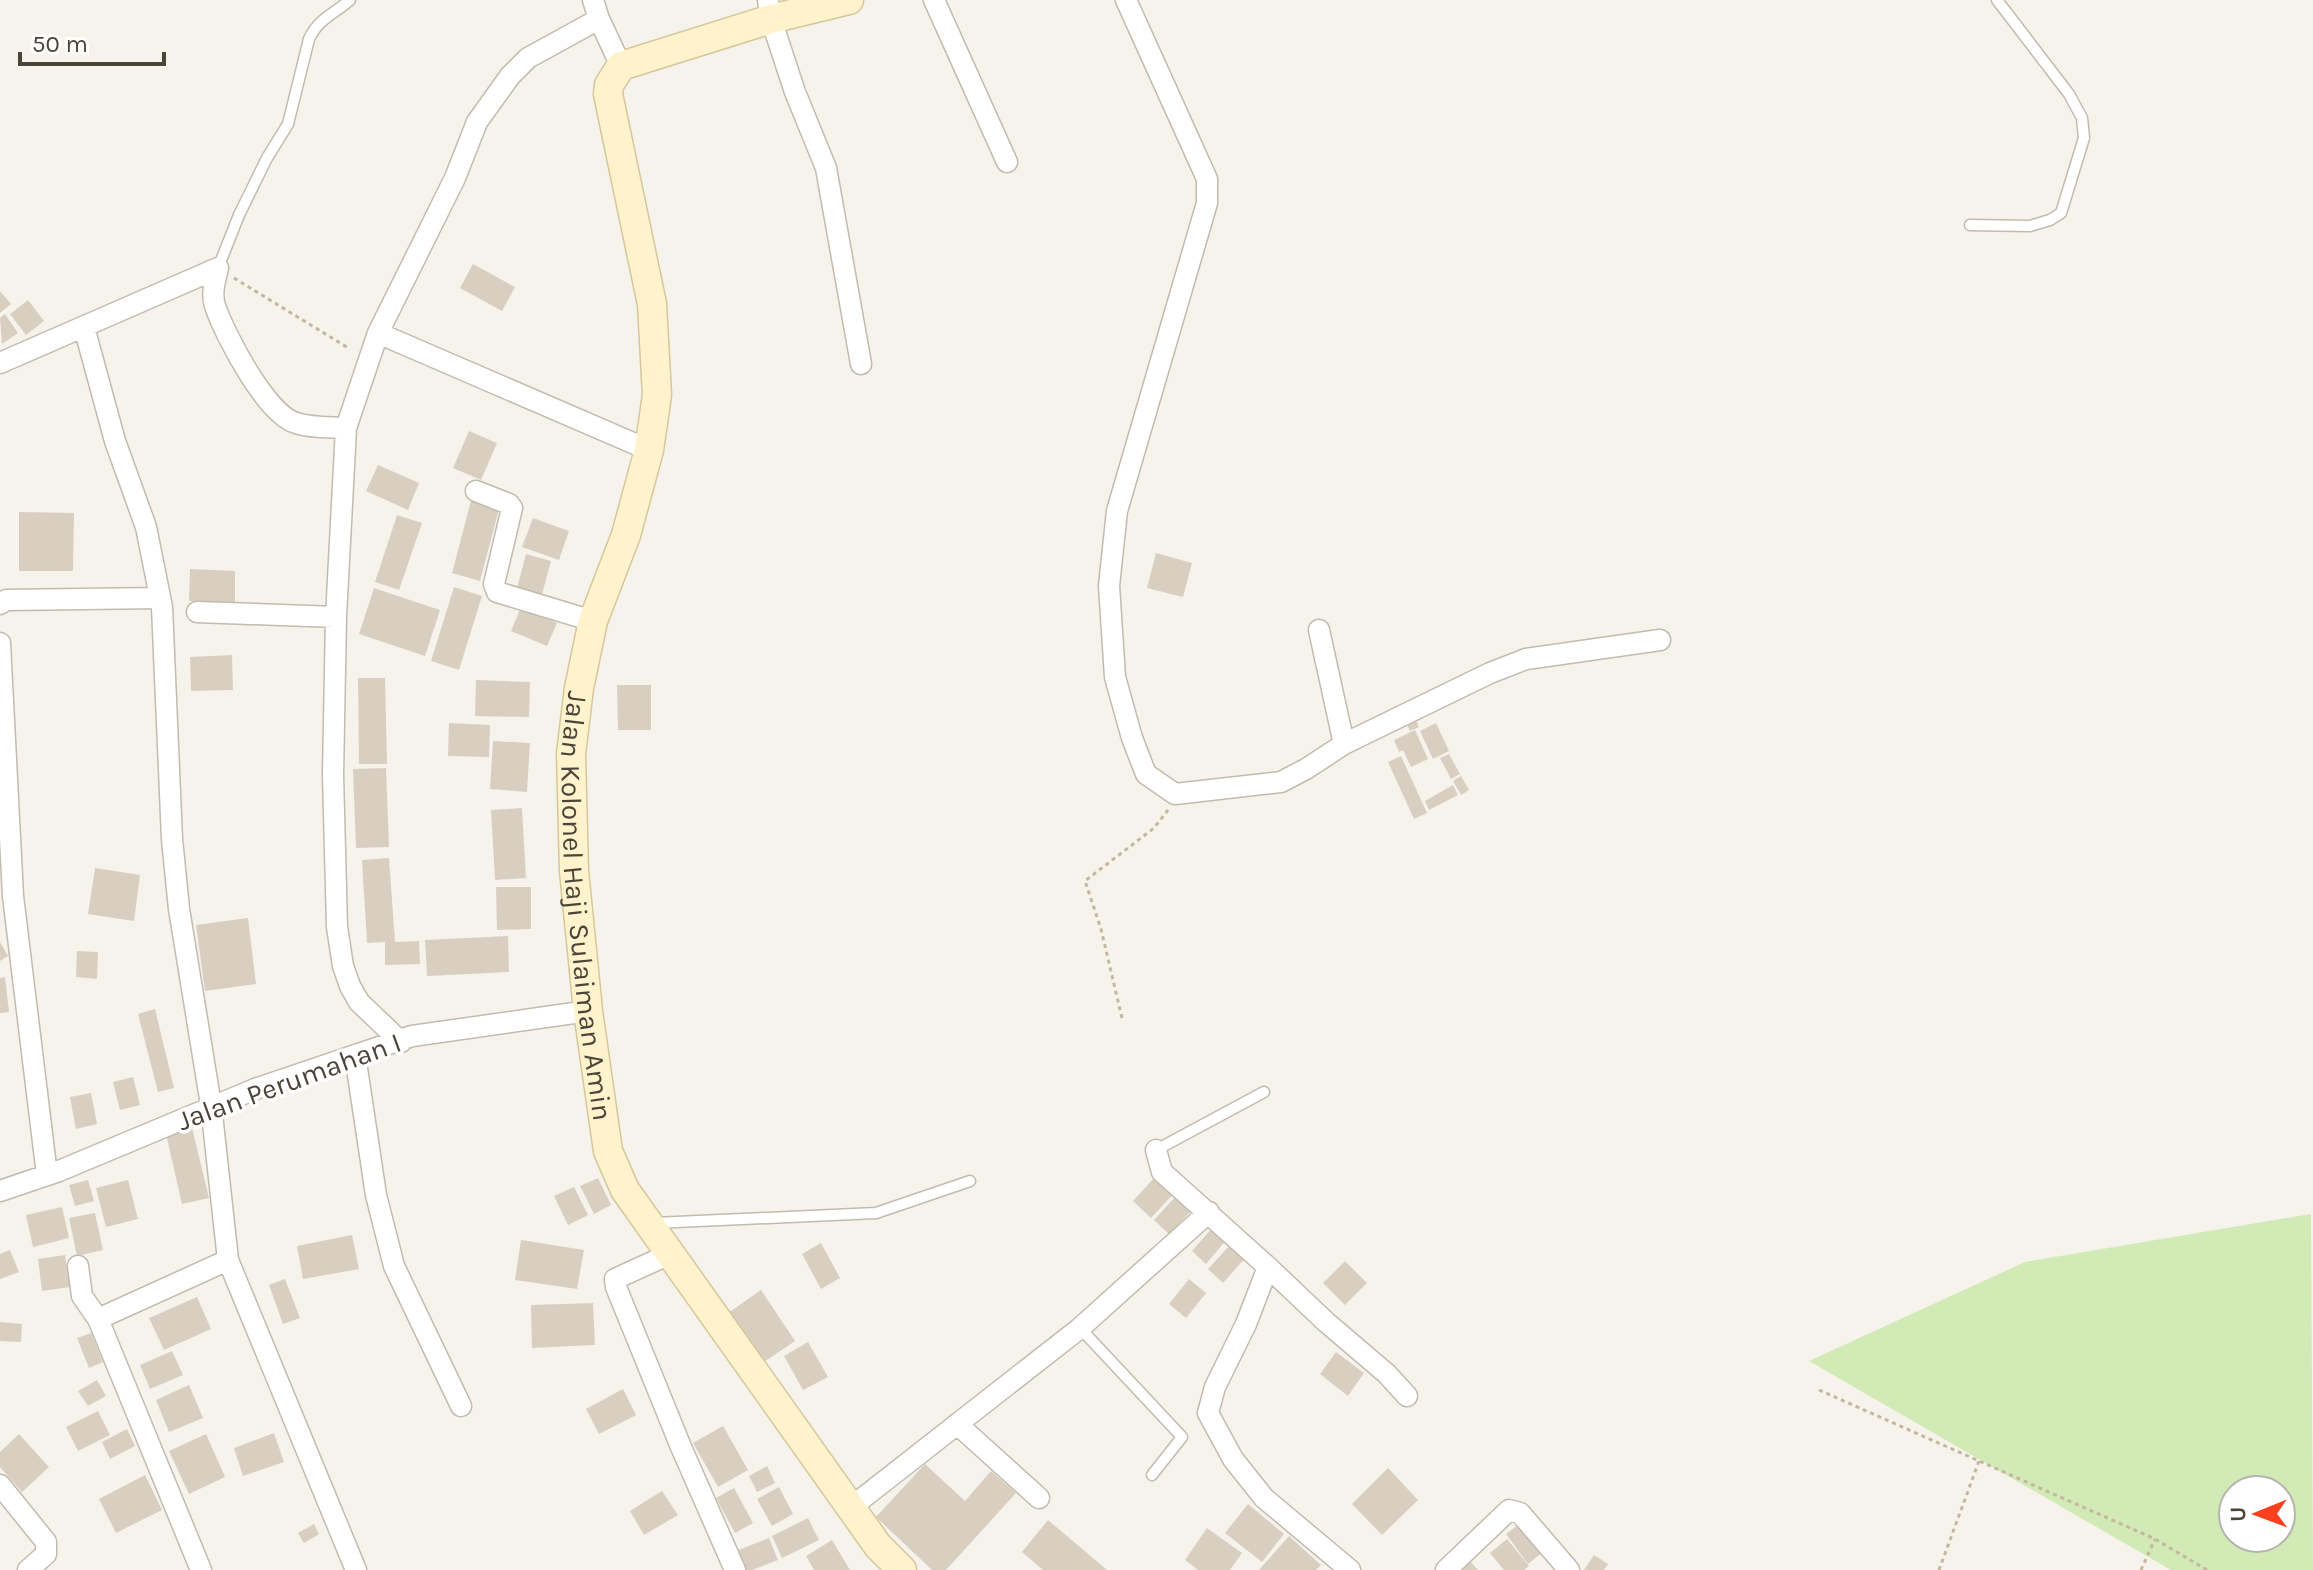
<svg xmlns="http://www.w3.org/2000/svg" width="2313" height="1570" font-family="Karla,sans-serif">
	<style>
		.green { fill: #d2eab5; fill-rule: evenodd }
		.building { fill: #d8cfc1 }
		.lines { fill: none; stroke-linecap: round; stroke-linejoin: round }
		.lane-casing { stroke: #c2bbae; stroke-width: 13 }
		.street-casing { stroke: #c2bbae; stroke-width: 23 }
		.secondary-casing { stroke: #d6c79b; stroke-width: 31 }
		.path { stroke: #c4b79f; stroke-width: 3; stroke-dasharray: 4 4; stroke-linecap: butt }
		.lane { stroke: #fff; stroke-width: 10 }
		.street { stroke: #fff; stroke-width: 20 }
		.secondary { stroke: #fff3cd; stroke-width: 28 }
		.labels { text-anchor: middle; stroke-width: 7; stroke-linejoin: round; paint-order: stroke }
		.street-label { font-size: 28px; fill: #4b4439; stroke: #fff }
	</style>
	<rect width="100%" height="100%" fill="#f6f3ec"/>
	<!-- green -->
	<path class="green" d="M2311 1214 2313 1570H2171L1809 1361 2025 1262ZM2233 1490H2281V1538H2233Z"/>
	<!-- building -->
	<path class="building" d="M473 264 515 287 502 311 460 288Z
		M0 291 11 304 0 313Z
		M28 300 44 321 26 335 10 314Z
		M5 314 18 333 2 344 0 318Z
		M469 431 497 443 481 480 453 468Z
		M378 465 419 483 408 510 366 491Z
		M471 501 499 509 480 581 452 573Z
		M19 512 74 513 73 571H19Z
		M397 515 422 523 399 590 375 582Z
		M533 518 569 531 559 560 522 547Z
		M1156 553 1192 563 1183 597 1147 588Z
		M526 554 551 561 541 598 516 592Z
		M190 569 235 571V602L189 601Z
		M454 587 482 596 459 670 431 661Z
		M374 588 440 610 425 656 359 634Z
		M521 607 557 623 547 646 511 631Z
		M232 655 233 690 191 691 190 657Z
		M358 678H385L387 764H359Z
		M476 680 530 682 529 717 475 716Z
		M617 685H651V730H618Z
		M1414 716 1419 727 1410 731 1405 720Z
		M449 723 490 725 489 757 448 756Z
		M1436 723 1449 751 1433 759 1420 731Z
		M1415 730 1428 759 1411 767 1403 750 1399 752 1394 740Z
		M493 741 530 743 527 792 490 789Z
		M1449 754 1460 774 1451 779 1440 758Z
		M1401 756 1427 813 1414 819 1388 762Z
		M386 768 389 847 356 848 353 769Z
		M1461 776 1469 790 1461 795 1453 781Z
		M1453 785 1458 795 1429 810 1425 801Z
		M522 808 526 878 495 880 491 810Z
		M389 858 395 942 419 941 420 964 385 965V942L367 943 362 860Z
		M95 868 140 875 134 921 88 914Z
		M496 887H531V929L497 930Z
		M248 918 256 984 205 991 196 925Z
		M508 936 509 972 427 976 425 940Z
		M0 942 8 956 0 961Z
		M77 951 98 952 97 979 76 977Z
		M5 977 9 1012 0 1013V978Z
		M155 1009 174 1088 158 1092 138 1014Z
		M133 1077 140 1105 120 1110 113 1082Z
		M91 1093 97 1124 76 1129 70 1097Z
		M192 1128 209 1198 182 1204 166 1134Z
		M1157 1175 1175 1192 1151 1218 1133 1201Z
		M598 1178 611 1205 594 1214 580 1186Z
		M88 1180 94 1201 75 1206 69 1185Z
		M128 1180 138 1219 106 1227 96 1188Z
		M574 1187 588 1215 568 1225 554 1196Z
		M1177 1195 1192 1210 1169 1234 1154 1220Z
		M62 1207 69 1238 33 1247 26 1215Z
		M95 1213 103 1250 77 1256 69 1218Z
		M1213 1227 1227 1239 1206 1264 1192 1251Z
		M352 1235 359 1269 303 1279 297 1246Z
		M521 1240 584 1250 577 1289 515 1280Z
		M821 1243 840 1278 821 1289 802 1254Z
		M1232 1243 1247 1256 1223 1283 1208 1269Z
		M10 1250 19 1272 0 1279V1254Z
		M65 1255 70 1287 42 1291 38 1259Z
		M1345 1261 1367 1283 1345 1305 1323 1283Z
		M285 1279 300 1318 283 1324 269 1285Z
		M1189 1279 1206 1293 1186 1318 1169 1304Z
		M761 1290 795 1341 758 1366 724 1316Z
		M197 1297 211 1329 164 1350 149 1318Z
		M593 1303 595 1345 532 1348 531 1305Z
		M0 1322 22 1324 21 1342 0 1341Z
		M91 1333 103 1362 89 1368 77 1338Z
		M808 1342 828 1377 803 1390 784 1356Z
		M172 1351 183 1375 150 1389 140 1365Z
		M1336 1352 1364 1373 1348 1396 1320 1374Z
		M97 1380 106 1396 88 1406 78 1391Z
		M189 1385 203 1418 169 1432 156 1400Z
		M623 1389 636 1415 599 1434 586 1409Z
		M98 1411 110 1435 78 1451 66 1427Z
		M723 1426 748 1470 718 1487 693 1443Z
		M127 1429 135 1446 110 1459 102 1442Z
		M274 1433 284 1462 243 1476 234 1448Z
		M19 1434 49 1467 22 1492 0 1467V1452Z
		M206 1434 225 1477 189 1494 169 1451Z
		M925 1464 965 1501 991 1471 1016 1493 946 1570H932L876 1517Z
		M767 1466 775 1483 757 1492 749 1476Z
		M1388 1468 1418 1500 1382 1535 1352 1504Z
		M145 1475 162 1510 116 1533 99 1499Z
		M779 1487 793 1514 772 1526 757 1499Z
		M734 1488 753 1523 735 1533 716 1498Z
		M662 1491 678 1515 644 1535 630 1511Z
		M1248 1504 1284 1534 1262 1562 1225 1533Z
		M808 1518 819 1540 782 1558 772 1536Z
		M1048 1520 1107 1570H1043L1022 1552Z
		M1521 1523 1543 1552 1528 1564 1506 1534Z
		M314 1524 319 1534 304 1543 298 1533Z
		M1207 1528 1242 1553 1230 1570H1198L1185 1560Z
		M1289 1536 1321 1565 1316 1570H1259Z
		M769 1538 778 1560 752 1570H743L736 1551Z
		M1507 1539 1529 1566 1524 1570H1504L1490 1553Z
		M832 1540 850 1570H814L806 1556Z
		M1594 1555 1608 1564 1604 1570H1584Z
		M1469 1560 1478 1570H1458Z"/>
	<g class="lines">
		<defs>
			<path id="lane" d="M1970 225 2030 226 2050 220 2061 213 2084 138 2082 118 2069 94 1997 0
				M218 268 239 215 267 158 288 124 309 39C318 19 334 14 350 0
				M1156 1150 1264 1092
				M654 1223 876 1213 970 1181
				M1080 1328 1182 1437 1152 1475"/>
			<path id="street" d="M593 0 599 19 621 66
				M768 0 771 19 795 92 826 168 861 364
				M934 0 1007 162
				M1126 0 1207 179V203L1117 511 1109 586 1115 677 1132 738 1146 774 1175 794 1281 782 1306 769 1344 744 1319 630
				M218 268C215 281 211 293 215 306 225 335 266 414 296 423 311 428 330 427 346 428
				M84 327 115 441 146 527 162 607 172 839 179 909 211 1105 228 1260 356 1570
				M378 333 649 450
				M0 363 218 268
				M476 491 509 504 512 508 494 584 497 592 593 621
				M0 604 6 600 160 598
				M197 612 336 617
				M0 643 13 896 47 1175
				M1344 744 1490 673 1526 659 1660 640
				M401 1042 359 1002 350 986 343 966 337 927 333 775 336 617 346 428 378 333 455 178 477 122 510 76 528 58 599 19
				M355 1055 376 1195 394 1266 461 1406
				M1156 1150 1162 1172 1268 1267 1246 1324 1215 1387 1208 1413 1233 1459 1264 1498 1350 1570
				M0 1191 59 1171 255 1089 412 1036 588 1011
				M672 1253 615 1279 616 1287 681 1447 735 1570
				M78 1266 82 1296 98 1319
				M1268 1267 1326 1322 1387 1374 1407 1396
				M957 1424 1039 1498
				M0 1485 46 1542V1554L28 1570
				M850 1508 1080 1328 1209 1212
				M201 1570 98 1319 228 1260
				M1446 1570 1509 1510 1520 1513 1569 1570"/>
			<g id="secondary">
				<path id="s1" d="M849 0 771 19 621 66 609 85 608 94 652 304 657 395 649 450 626 535 593 621 579 688 571 754 574 871 588 1011 608 1151 625 1190 878 1546 902 1570"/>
			</g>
		</defs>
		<!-- lane casing -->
		<use href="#lane" class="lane-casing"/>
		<!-- street casing -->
		<use href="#street" class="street-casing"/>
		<!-- secondary casing -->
		<use href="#secondary" class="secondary-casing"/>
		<!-- path -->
		<path class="path" d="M234 278 350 349
			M1122 1018 1101 929 1085 881 1154 828 1168 810
			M1819 1390 2155 1539 2207 1570
			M1939 1570 1979 1461
			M2141 1570 2155 1539"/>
		<!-- lane -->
		<use href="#lane" class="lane"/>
		<!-- street -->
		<use href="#street" class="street"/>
		<!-- secondary -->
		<use href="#secondary" class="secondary"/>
	</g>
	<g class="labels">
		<!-- street labels -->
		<g class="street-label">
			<text dy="10" stroke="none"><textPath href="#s1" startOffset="1098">Jalan Kolonel Haji Sulaiman Amin</textPath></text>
			<text transform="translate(289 1081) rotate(-20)" y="10">Jalan Perumahan I</text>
		</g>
	</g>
	<!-- north arrow -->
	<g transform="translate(2257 1514) rotate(269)"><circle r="38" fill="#ffffff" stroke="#b7b4b0" stroke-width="2"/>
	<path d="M0-6L14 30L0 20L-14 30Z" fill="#fc3f1d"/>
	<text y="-12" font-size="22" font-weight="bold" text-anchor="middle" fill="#4b4439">U</text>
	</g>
	<!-- scale -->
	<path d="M20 52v12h144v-12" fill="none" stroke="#4b4439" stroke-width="4"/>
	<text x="32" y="52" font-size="24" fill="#4b4439" stroke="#ffffff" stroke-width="6" paint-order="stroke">50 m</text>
</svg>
